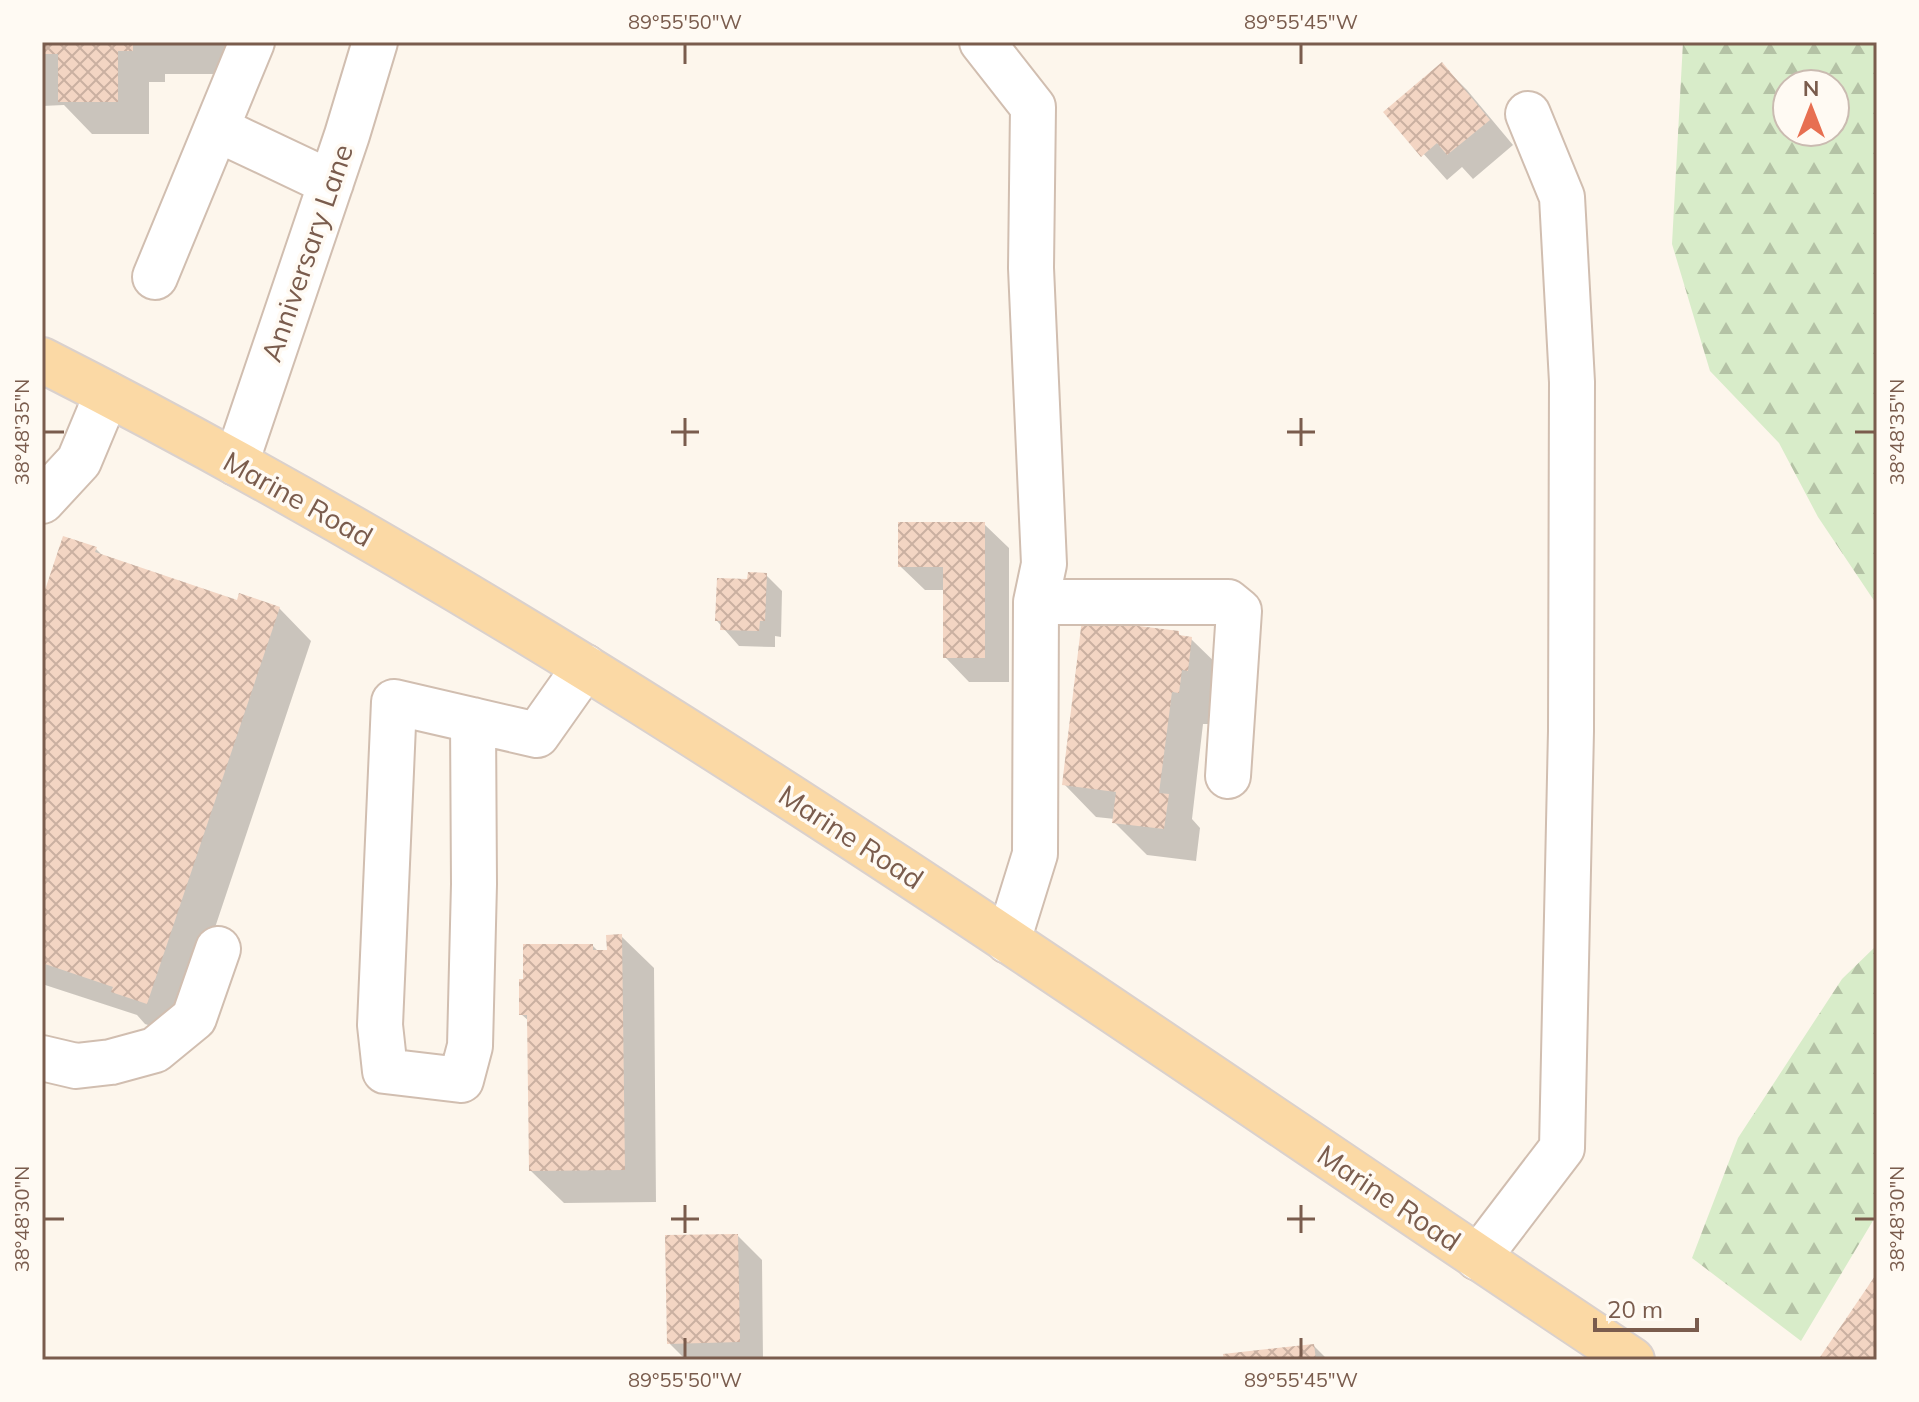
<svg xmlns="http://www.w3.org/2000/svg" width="1919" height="1402" font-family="Mulish,sans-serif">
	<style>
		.forest { fill: url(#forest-firs); fill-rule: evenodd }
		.shadow { fill: #0003 }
		.building { fill: url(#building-cross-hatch) }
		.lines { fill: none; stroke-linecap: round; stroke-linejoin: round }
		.minor-casing { stroke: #d1beb0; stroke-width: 48 }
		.major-casing { stroke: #dad1cd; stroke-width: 48 }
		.minor { stroke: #fff; stroke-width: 44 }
		.major { stroke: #fbd9a5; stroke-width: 44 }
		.ticks { fill: none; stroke: #7a5c4d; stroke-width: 3 }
		.labels { text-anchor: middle; stroke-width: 7; stroke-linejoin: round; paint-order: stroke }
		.street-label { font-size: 28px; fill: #7a5c4d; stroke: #fffaf3 }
		.neatline { fill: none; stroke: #7a5c4d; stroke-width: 3 }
		.ticks-label { font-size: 20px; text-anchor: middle; fill: #7a5c4d }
	</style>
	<defs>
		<pattern id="forest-firs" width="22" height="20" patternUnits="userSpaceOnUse" patternTransform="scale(2)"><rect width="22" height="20" fill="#d8ecc9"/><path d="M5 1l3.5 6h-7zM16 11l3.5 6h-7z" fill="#b4c2a5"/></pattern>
		<pattern id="building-cross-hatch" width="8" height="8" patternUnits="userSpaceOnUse" patternTransform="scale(2)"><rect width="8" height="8" fill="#f3d5c3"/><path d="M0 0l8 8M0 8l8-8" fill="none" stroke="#cab0a1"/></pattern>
	</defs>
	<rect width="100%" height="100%" fill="#fdf6ec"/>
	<!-- forest -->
	<path class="forest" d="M1683 42H1877V605L1818 517 1779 443 1710 371 1672 244ZM1787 84H1835V132H1787Z
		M1877 945V1214L1801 1341 1692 1258 1738 1138 1842 979Z"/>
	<!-- shadow -->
	<path class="shadow" d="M42 42H258V74H165V82H149V134H92L64 105 42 106Z
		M1442 65 1467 90 1513 145 1473 179 1462 167 1447 180 1386 112Z
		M984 524 1009 548V682H969L945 657V590H925L900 566Z
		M96 549 105 558 238 603 279 608 311 641 179 1035 145 1024 137 1015 42 984V605Z
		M766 575 782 591 781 637 775 636V647L739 646 717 621 749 581Z
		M1178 633 1183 638 1191 639 1224 671 1211 724H1203L1192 819 1200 828 1196 861 1147 855 1114 822 1115 819 1096 817 1064 784Z
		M621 936 654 968 656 1202 564 1203 531 1171 530 1022 521 1014 593 946 599 952H609Z
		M738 1236 762 1260 763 1360H686L669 1343Z
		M1314 1346 1328 1360H1226Z"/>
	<!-- building -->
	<path class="building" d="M42 42H133V51H118V102H58V54H42Z
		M1442 62 1490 120 1447 155 1437 143 1421 157 1383 112Z
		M898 522H985V658H943V567H898Z
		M63 536 97 547 95 552 237 600 239 593 280 607 147 1004 111 992 113 987 42 963V599Z
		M748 572 767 573 765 621H760L759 631 720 630 721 621H715L717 578 747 579Z
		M1082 619 1179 631V635L1192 637 1188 671 1182 670 1179 693 1172 692 1159 793 1169 794 1164 829 1112 823 1116 792 1062 785Z
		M622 934 625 1170 529 1171 527 1015H519V979H523V944H593V950H607L606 935Z
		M738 1234 740 1342 667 1344 665 1235Z
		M1877 1273V1360H1818Z
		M1314 1344 1316 1360H1224L1223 1354Z"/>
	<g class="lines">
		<defs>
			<path id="minor" d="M982 42 1033 107 1031 268 1044 564 1036 602 1035 854 1008 941
				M217 129 331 183
				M155 277 252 42
				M236 463 347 135 375 42
				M42 501 79 461 107 394
				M1036 602H1228L1239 611 1228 776
				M473 720 474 884 470 1046 461 1080 385 1071 380 1025 394 702 537 735 585 667
				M42 1058 76 1066 111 1062 155 1050 194 1018 218 949
				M1478 1258 1562 1148 1571 731 1572 382 1562 197 1528 114"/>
			<path id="major" d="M42 360C602 644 1110 1014 1632 1360"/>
		</defs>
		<!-- minor casing -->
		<use href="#minor" class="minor-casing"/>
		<!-- major casing -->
		<use href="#major" class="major-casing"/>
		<!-- minor -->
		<use href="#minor" class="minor"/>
		<!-- major -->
		<use href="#major" class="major"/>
	</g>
	<!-- ticks -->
	<path class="ticks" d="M685 44V64M1301 44V64M685 418V446M1301 418V446M44 432H64M671 432H699M1287 432H1315M1855 432H1875M685 1205V1233M1301 1205V1233M44 1219H64M671 1219H699M1287 1219H1315M1855 1219H1875M685 1338V1358M1301 1338V1358"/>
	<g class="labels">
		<!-- street labels -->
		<g class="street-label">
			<text transform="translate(307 253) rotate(-71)" y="10">Anniversary Lane</text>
			<text transform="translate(298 499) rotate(29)" y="10">Marine Road</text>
			<text transform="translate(851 837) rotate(33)" y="10">Marine Road</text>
			<text transform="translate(1389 1198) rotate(34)" y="10">Marine Road</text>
		</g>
	</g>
	<!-- border -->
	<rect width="1919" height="1402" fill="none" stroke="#fffaf3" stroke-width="88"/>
	<!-- north arrow -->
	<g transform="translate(1811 108)"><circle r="38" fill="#fffaf3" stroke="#cabbb1" stroke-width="2"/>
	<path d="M0-6L14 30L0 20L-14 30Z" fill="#e76f51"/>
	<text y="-12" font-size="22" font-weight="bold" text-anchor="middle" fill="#7a5c4d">N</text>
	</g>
	<!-- scale -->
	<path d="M1595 1318v12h102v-12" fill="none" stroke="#7a5c4d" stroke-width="4"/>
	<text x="1607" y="1318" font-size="24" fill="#7a5c4d" stroke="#fffaf3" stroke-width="6" paint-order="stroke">20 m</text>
	<rect x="44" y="44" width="1831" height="1314" class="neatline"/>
	<g class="ticks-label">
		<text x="685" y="29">89°55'50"W</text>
		<text x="1301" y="29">89°55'45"W</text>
		<text transform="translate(22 432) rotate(-90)" y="7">38°48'35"N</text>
		<text transform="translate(1897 432) rotate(-90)" y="7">38°48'35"N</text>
		<text transform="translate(22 1219) rotate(-90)" y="7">38°48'30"N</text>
		<text transform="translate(1897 1219) rotate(-90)" y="7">38°48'30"N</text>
		<text x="685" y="1387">89°55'50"W</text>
		<text x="1301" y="1387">89°55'45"W</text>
	</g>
</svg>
